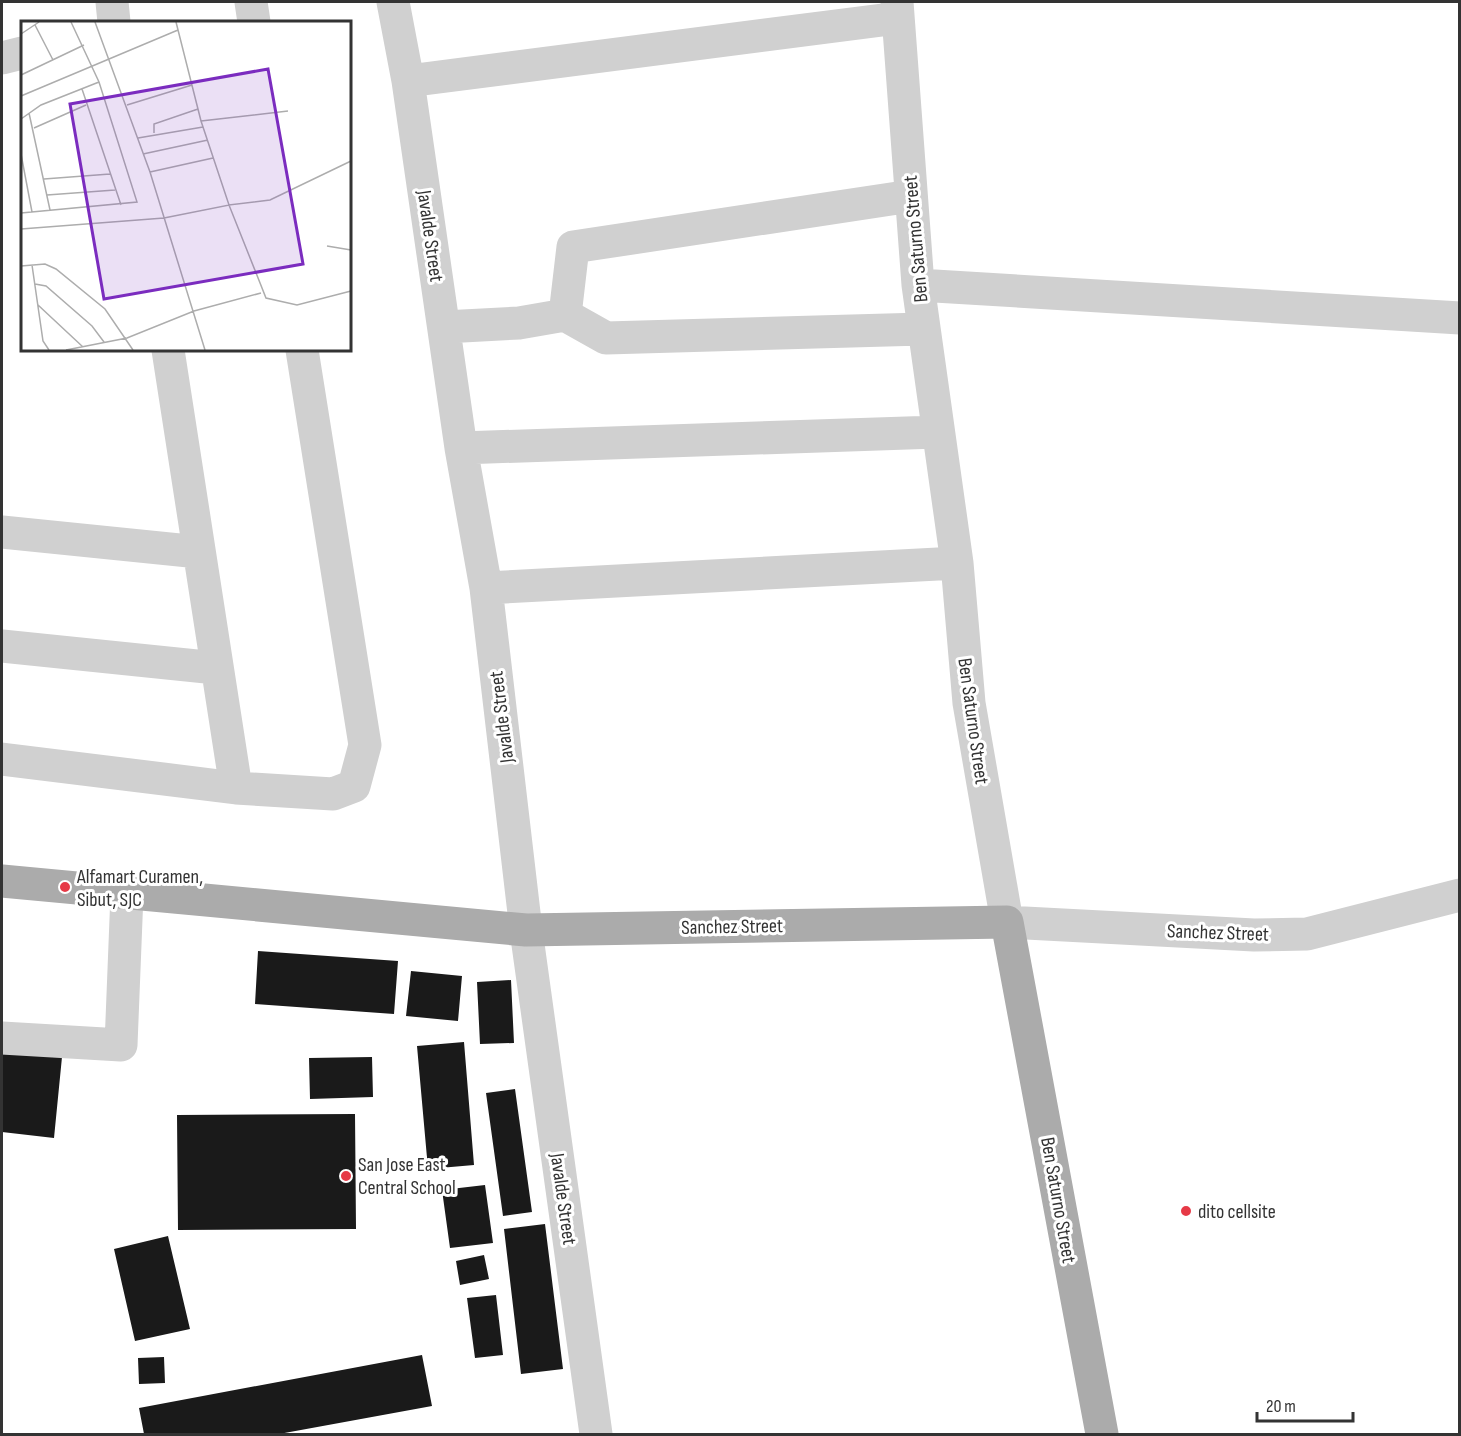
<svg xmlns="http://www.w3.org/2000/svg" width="1461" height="1436" font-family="'Sofia Sans Condensed',sans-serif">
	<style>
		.building { fill: #1a1a1a }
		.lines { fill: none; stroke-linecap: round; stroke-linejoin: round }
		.minor { stroke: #d0d0d0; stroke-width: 33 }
		.major { stroke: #ababab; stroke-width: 33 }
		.poi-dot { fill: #e63946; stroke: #fff; stroke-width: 2 }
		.labels { text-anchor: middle; stroke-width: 6; stroke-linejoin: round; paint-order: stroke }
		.street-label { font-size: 20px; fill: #333; stroke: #fff }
		.poi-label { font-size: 20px; fill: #333; stroke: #fff; text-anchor: start }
		.inset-road { fill: none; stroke: #adadad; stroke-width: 1.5 }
		.view { fill: #7b2cbf; fill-opacity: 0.15; stroke: #7b2cbf; stroke-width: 3 }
		.inset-edge { fill: none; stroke: #333; stroke-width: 3 }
	</style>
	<rect width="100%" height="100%" fill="#fff"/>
	<!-- building -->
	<path class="building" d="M258 951 398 961 394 1014 255 1004Z
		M411 971 462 976 458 1021 406 1016Z
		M511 980 514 1043 480 1044 477 982Z
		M464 1042 474 1165 428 1169 417 1046Z
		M2 1051 62 1057 54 1138 2 1132Z
		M372 1057 373 1097 310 1099 309 1058Z
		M515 1089 532 1212 503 1216 486 1093Z
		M355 1114 356 1229 178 1230 177 1115Z
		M485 1185 493 1243 450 1248 442 1190Z
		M545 1224 563 1369 521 1374 504 1229Z
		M168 1236 190 1329 135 1341 114 1249Z
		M484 1255 489 1279 460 1285 456 1261Z
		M496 1295 503 1355 475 1358 467 1298Z
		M422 1355 432 1406 279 1434H144L139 1408Z
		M164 1357 165 1383 139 1384 138 1358Z"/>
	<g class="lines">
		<!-- minor -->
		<path class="minor" d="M112 2 114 22
			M251 2 254 22
			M393 2 408 81 461 448 486 588 526 930 596 1434
			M897 2 918 285 957 563 969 703 1007 922 1254 935 1307 934 1460 895
			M2 58 22 53
			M408 81 898 18
			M918 285 1460 318
			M565 315 573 247 911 196
			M444 327 519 323 565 315 606 338 923 329
			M168 350 236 788
			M461 448 937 432
			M2 532 199 552
			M486 588 957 563
			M2 646 216 668
			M2 759 236 788 333 794 354 786 365 745 302 350
			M2 1038 121 1045 127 894"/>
		<!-- major -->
		<path class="major" d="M2 881 526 930 1007 922 1102 1434"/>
	</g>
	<!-- markers -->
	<g class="poi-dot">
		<circle cx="65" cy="887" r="6"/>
		<circle cx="346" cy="1176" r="6"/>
		<circle cx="1186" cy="1211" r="6"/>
	</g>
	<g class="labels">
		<!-- street labels -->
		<g class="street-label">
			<text transform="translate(431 236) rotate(82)" y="7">Javalde Street</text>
			<text transform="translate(915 239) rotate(-95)" y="7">Ben Saturno Street</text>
			<text transform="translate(501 717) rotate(-97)" y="7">Javalde Street</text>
			<text transform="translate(974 721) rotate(82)" y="7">Ben Saturno Street</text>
			<text transform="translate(732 926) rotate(-1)" y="7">Sanchez Street</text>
			<text transform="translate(1218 932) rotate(2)" y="7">Sanchez Street</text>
			<text transform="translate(564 1199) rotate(82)" y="7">Javalde Street</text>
			<text transform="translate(1059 1200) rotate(80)" y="7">Ben Saturno Street</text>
		</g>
		<!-- poi labels -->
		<g class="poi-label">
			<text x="77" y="883">Alfamart Curamen,<tspan x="77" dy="23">Sibut, SJC</tspan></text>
			<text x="358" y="1171">San Jose East<tspan x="358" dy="23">Central School</tspan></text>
			<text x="1198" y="1218">dito cellsite</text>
		</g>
	</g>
	<!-- overview -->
	<g transform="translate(21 21)">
		<rect width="330" height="330" fill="#fff"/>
		<path class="inset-road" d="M74 1 129 151 184 329M155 1 180 100 208 184 249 179 330 140M14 4 32 39M0 13 18 1M0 54 63 24M61 68 100 184M0 75 157 9M106 84 171 64M8 92 29 189M0 98 20 84 78 61M180 100 267 90M13 107 65 84M133 112V103L177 88M117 117 182 106M0 133 11 191M122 133 187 119M129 151 192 137M23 158 89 153M26 174 94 169M0 192 116 181 78 61 50 1M0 208 143 197 208 184 245 277 276 284 330 270M306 225 330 229M11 244 22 320 28 329M0 245 24 243 35 248 84 288 112 329M14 263 25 265 71 305 83 321M17 284 62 326M45 329 106 317 173 290 240 272"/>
		<path class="view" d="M247 48 282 243 83 278 49 83Z"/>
		<rect width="330" height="330" class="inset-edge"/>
	</g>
	<!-- border -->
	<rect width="1461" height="1436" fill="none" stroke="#333333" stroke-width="6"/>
	<!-- scale -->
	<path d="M1257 1412v9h96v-9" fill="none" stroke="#333333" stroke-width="3"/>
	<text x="1266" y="1412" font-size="18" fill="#333333" stroke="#ffffff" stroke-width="4.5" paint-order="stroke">20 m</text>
</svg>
